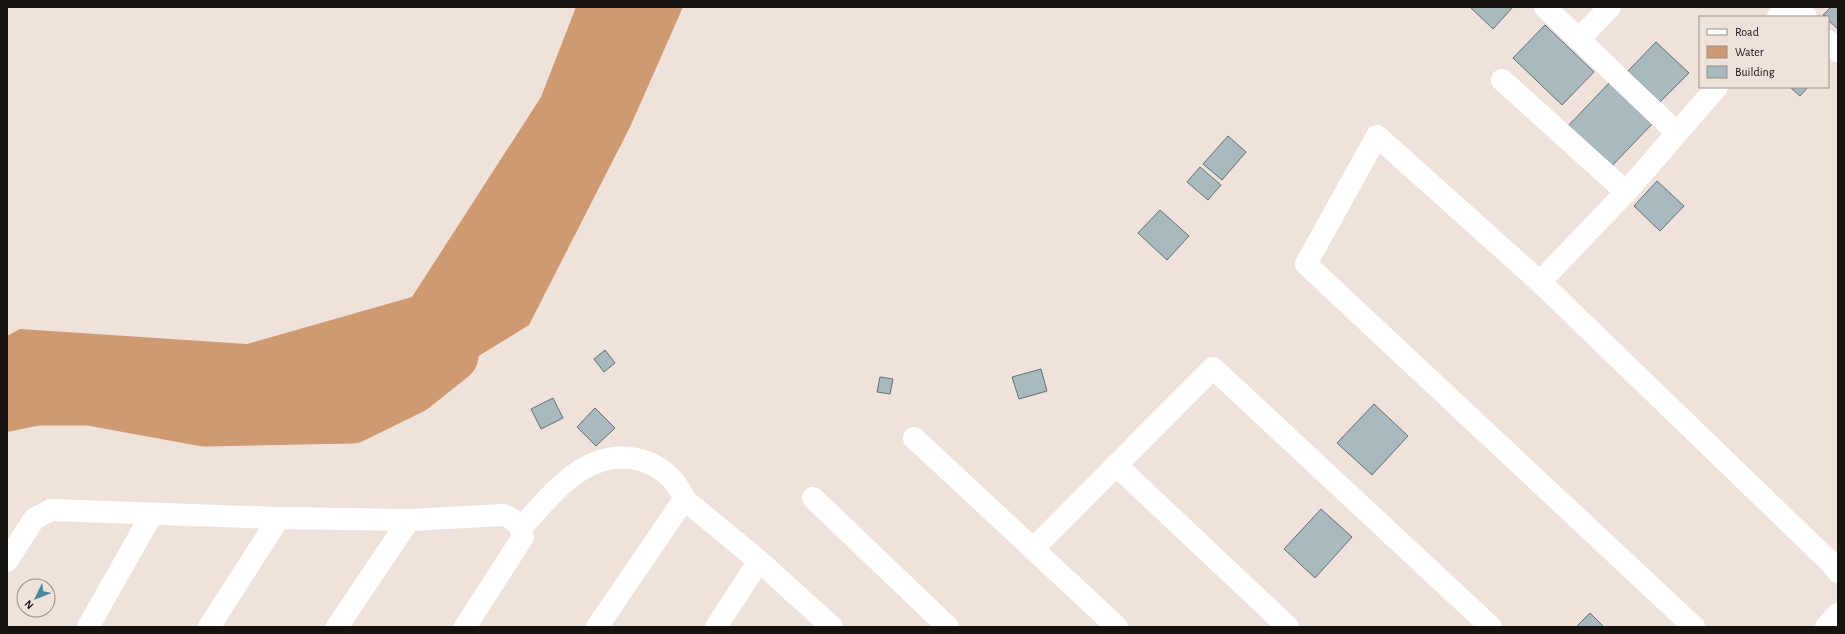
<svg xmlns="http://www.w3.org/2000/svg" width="1845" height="634" font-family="'Alegreya Sans',sans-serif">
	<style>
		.water { fill: #cf9972 }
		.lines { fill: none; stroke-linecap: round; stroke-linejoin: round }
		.river { stroke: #cf9972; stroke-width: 51 }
		.building { fill: #a9b9bd; stroke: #637175 }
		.street { stroke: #fff; stroke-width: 22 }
	</style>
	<rect width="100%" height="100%" fill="#efe2da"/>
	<!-- water -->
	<path class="water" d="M576 7H683L630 127 529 325 415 395 7 428V336L20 329 247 344 412 297 541 97Z"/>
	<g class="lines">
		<!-- river -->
		<path class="river" d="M7 406 36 400H89L204 421 352 418 413 388 453 356"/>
	</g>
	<!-- building -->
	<path class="building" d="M1470 7H1513L1493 29Z
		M1831 7H1838V29L1828 20V17L1823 15Z
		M1545 25 1594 72 1562 105 1513 58Z
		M1656 42 1689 73 1660 102 1628 71Z
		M1612 80 1654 122 1609 169 1566 128Z
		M1790 87H1808L1800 96Z
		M1228 136 1246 152 1222 180 1203 164Z
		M1200 167 1221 185 1208 200 1187 182Z
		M1657 181 1684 206 1660 231 1634 206Z
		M1160 210 1189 236 1167 260 1138 233Z
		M605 350 615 363 604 372 594 359Z
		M1041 369 1047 391 1019 399 1012 377Z
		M880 377 893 379 890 394 877 392Z
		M553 398 563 418 541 429 531 409Z
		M1374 404 1408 436 1372 475 1337 443Z
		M595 408 615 428 596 446 577 427Z
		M1321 509 1352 537 1315 578 1284 549Z
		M1590 613 1604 627H1576Z"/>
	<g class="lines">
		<!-- street -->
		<path class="street" d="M1545 7 1677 133
			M1797 7 1806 17
			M1778 17 1788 7
			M1579 39 1610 7
			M1828 41 1838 51
			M1502 80 1626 192
			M1540 282 1626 192 1717 87
			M914 438 1117 627
			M1116 465 1288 627
			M813 498 948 627
			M521 528C554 492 589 444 644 461 664 468 679 483 686 503
			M1033 549 1213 368 1491 627
			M7 561 34 519 51 510 279 518 409 520 504 515C515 520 521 525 523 537L465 627
			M88 627 152 514
			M209 627 279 518
			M337 627 409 520
			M597 627 681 504 686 503 690 504 759 561 832 627
			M716 627 759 561
			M1694 627 1306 264 1377 136 1540 282 1832 564 1838 572
			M1826 627 1838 614"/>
	</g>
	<!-- border -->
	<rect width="1845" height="634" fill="none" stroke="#16120f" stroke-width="16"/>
	<!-- legend -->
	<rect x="1699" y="16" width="130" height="72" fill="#efe2da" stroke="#988f89"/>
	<rect x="1707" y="29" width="20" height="6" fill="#ffffff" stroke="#988f89"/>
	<text x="1735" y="36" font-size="12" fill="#16120f">Road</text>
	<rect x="1707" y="46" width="20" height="12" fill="#cf9972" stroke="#988f89"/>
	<text x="1735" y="56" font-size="12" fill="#16120f">Water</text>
	<rect x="1707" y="66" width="20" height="12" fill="#a9b9bd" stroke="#988f89"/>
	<text x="1735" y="76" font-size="12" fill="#16120f">Building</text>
	<!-- north arrow -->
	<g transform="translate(36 598) rotate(227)"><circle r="19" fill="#efe2da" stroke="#988f89"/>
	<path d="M0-3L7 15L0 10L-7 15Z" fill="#498a9c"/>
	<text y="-6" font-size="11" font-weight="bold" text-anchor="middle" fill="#16120f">N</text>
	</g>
</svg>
